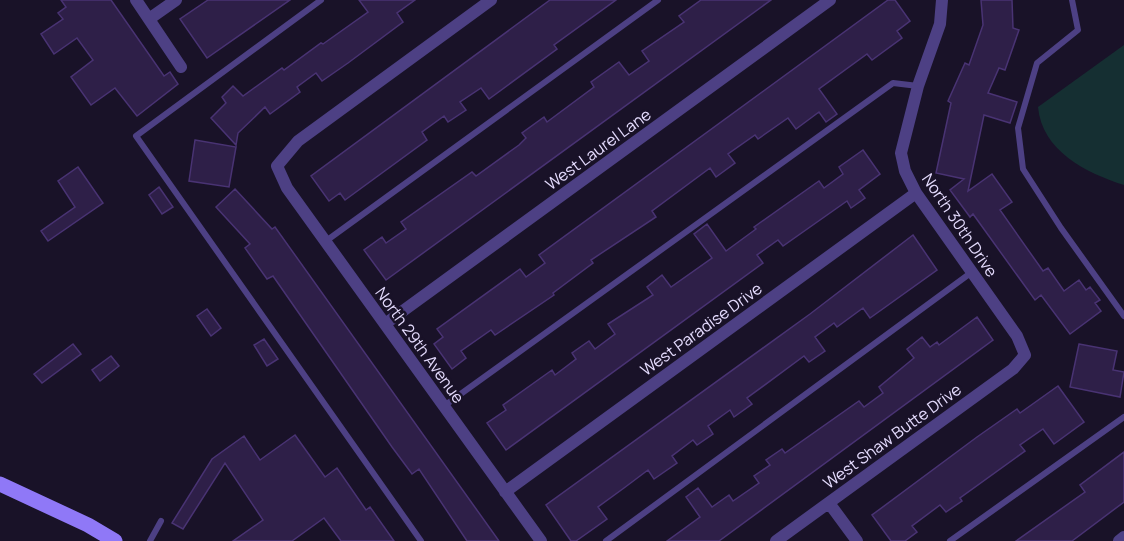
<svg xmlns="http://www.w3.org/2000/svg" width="1124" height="541" font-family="Manrope,sans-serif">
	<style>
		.green { fill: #152f32 }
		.building { fill: #2e1f48; stroke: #493373; stroke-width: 1.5 }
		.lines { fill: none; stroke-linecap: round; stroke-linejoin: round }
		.lane { stroke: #4d4084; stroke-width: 6 }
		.street { stroke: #4d4084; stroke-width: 12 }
		.secondary { stroke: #8f78f7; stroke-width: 15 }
		.labels { text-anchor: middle; stroke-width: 5; stroke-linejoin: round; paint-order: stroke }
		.street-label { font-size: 16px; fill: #e4dbfd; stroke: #191228 }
	</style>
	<rect width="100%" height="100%" fill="#191228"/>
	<!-- green -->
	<path class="green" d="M1124 45V185C1086 173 1042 151 1038 107Z"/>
	<!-- building -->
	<path class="building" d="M61 0H111L164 76 170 72 178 84 137 116 115 88 91 105 71 77 93 60 77 38 54 54 41 34 63 19 58 13 66 7Z
		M208 0H290L207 58 180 19Z
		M359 0H415L397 13 403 22 348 63 322 81 316 73 297 87 300 92 270 114 265 107 238 133 236 145 211 118 226 103 222 97 233 86 243 96 282 68 284 70 321 43 323 44 368 12Z
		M550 0H616L554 45 557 49 489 99 481 88 460 102 466 110 448 122 444 116 422 132 427 140 345 200 340 193 329 201 311 176Z
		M701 0H771L386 280 364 250 382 237 386 243 406 229 401 222 472 172 476 176 519 145 526 138 522 133 544 117 547 122 594 87 591 82 619 62 629 75 649 61 642 51 684 22 679 16Z
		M888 0H895L910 21 897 31 902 38 872 60 867 54 819 89 837 114 826 122 819 112 796 129 788 118 758 139 755 135 728 154 735 163 716 177 710 168 652 211 656 217 591 260 593 263 553 293 554 295 495 335 491 330 461 351 466 358 452 369 434 344 443 337 437 329 520 269 526 277 545 263 539 255Z
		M981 0H1012L1013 28 1019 30 1005 70 999 68 988 93 1017 102 1010 123 984 115 968 191 992 174 1012 202 1000 210 1043 271 1048 268 1064 291 1079 280 1086 290 1090 287 1100 300 1095 303 1101 311 1070 334 1041 295 1035 300 973 214 970 217 950 190 964 179 936 173 951 103 948 101 965 63 969 65 983 25Z
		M195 140 236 147 229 187 189 181Z
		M863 150 880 174 859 190 865 198 851 208 847 201 783 246 778 240 757 255 763 263 506 450 487 423 506 410 503 405 552 370 555 375 576 359 572 353 589 341 595 349 615 334 608 324 653 295 647 287 662 275 671 287 712 258 694 234 707 224 726 251 756 229 754 227 819 181 824 188 843 174 839 167Z
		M78 167 103 203 48 241 41 231 75 207 58 181Z
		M159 187 173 207 162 214 149 195Z
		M235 189 272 229 275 227 499 541H467L419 469 412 474 392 447 273 276 267 279 245 248 250 244 216 207Z
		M913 235 937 270 870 318 863 308 837 327 834 323 815 337 825 351 809 362 804 356 747 398 752 404 734 417 730 410 708 426 713 434 697 445 693 440 672 456 677 463 654 479 648 470 624 488 598 507 607 519 576 541H571L546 505 810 314Z
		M207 309 221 328 211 336 197 316Z
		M977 317 993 340 719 541H667L700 517 686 497 698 488 712 507 729 495 733 501 759 483 754 476 770 465 766 460 782 449 785 453 859 401 864 407 883 393 879 387 914 358 907 349 922 337 930 347 937 342 939 345Z
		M264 339 278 359 267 366 254 345Z
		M73 344 81 354 42 383 34 374Z
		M1079 344 1117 351 1113 370 1124 372 1120 397 1070 387Z
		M111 356 119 366 100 381 92 370Z
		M1058 386 1084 422 1054 444 1043 429 1020 445 1025 451 960 498 962 501 946 512 940 505 912 526 917 532 905 541H891L872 515 977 437 1017 409 1020 413Z
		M295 435 325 477 337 468 366 510 370 507 394 541H341L324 518 292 541H233L263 520 225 463 183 529 172 523 212 459 244 436 260 460Z
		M1124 452V502L1072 541H1016L1085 492 1080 485Z"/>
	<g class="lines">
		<!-- lane -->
		<path class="lane" d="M321 0 136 136 421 541
			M1072 0 1078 30 1037 63 1018 128 1023 169 1061 228 1124 316
			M326 241 658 0
			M444 406 893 83 918 86
			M150 541 161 521
			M606 541 972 272
			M950 541 1124 417"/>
		<!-- street -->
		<path class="street" d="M136 0 181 67
			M491 0 298 141 277 166 287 188 541 541
			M149 19 176 0
			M385 324 830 0
			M505 492 916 193
			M829 503 857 541
			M776 541 1013 369 1025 355 1017 336 916 193 905 171 901 153 918 86 940 24 942 0
			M1119 541 1124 537"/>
		<!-- secondary -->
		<path class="secondary" d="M0 484 88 525 115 541"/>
	</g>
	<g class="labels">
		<!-- street labels -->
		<g class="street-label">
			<text transform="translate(598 149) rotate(-36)" y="6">West Laurel Lane</text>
			<text transform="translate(960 225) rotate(56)" y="6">North 30th Drive</text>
			<text transform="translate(701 329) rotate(-36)" y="6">West Paradise Drive</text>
			<text transform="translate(420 345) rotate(54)" y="6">North 29th Avenue</text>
			<text transform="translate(892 436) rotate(-36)" y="6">West Shaw Butte Drive</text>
		</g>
	</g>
</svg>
